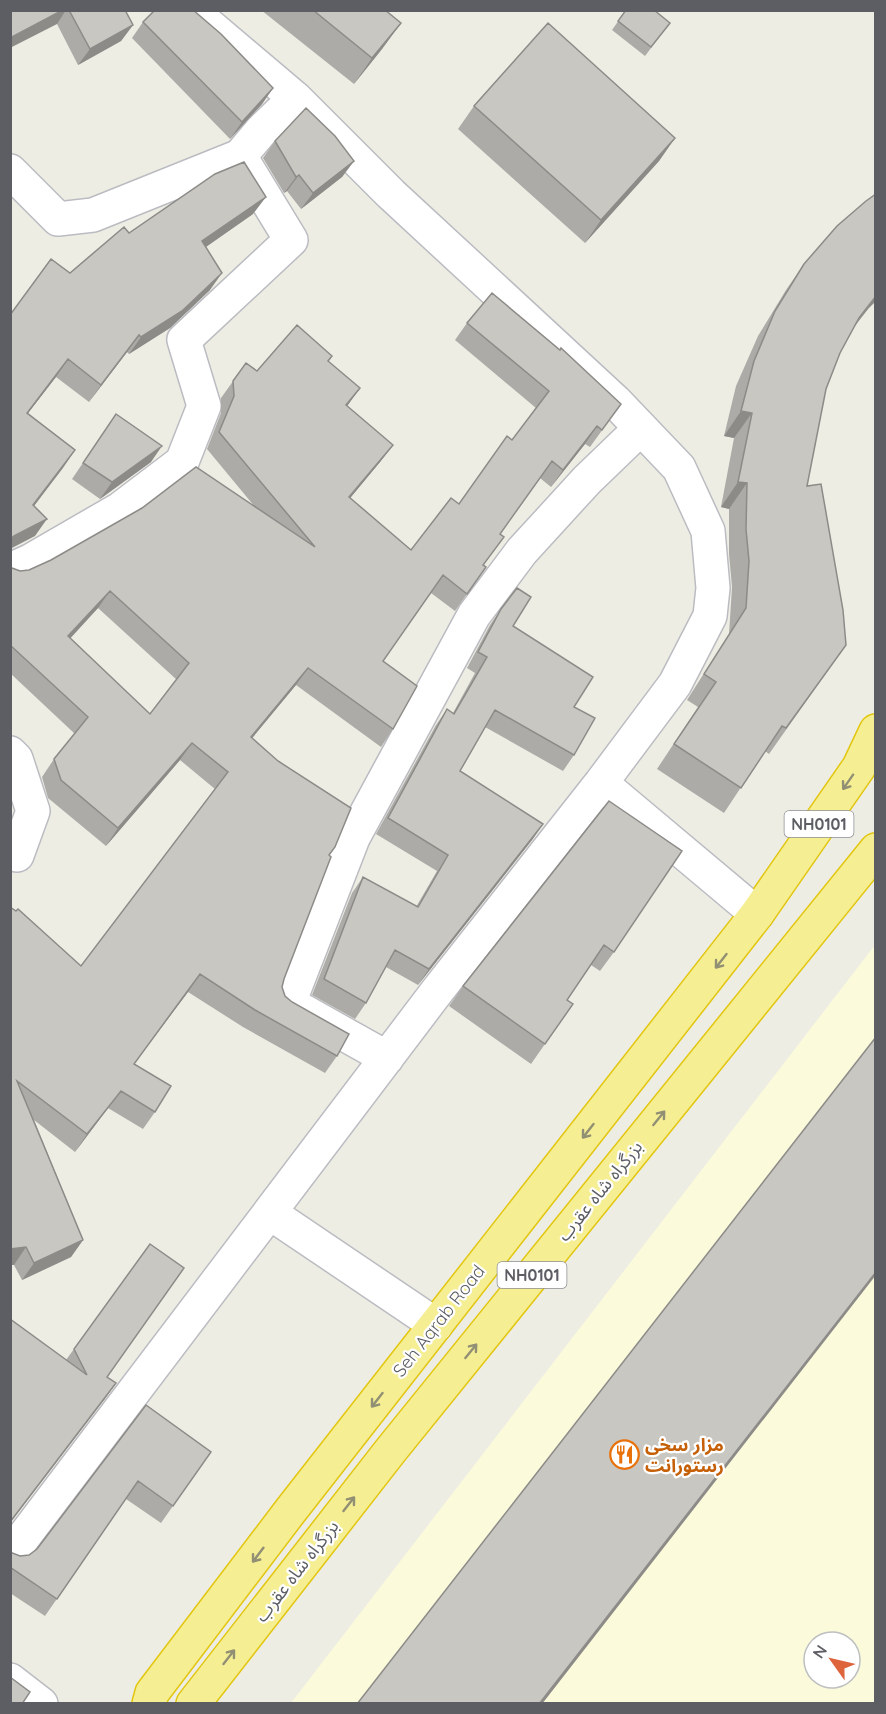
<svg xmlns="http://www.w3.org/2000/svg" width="886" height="1714" font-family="Quicksand,'Noto Sans Arabic',sans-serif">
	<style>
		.commercial { fill: #fbfadb; fill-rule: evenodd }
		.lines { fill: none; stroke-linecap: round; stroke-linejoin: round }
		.street-casing { stroke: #bbbcc2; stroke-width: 36 }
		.highway-casing { stroke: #e2c610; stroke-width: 36 }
		.street { stroke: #fff; stroke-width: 33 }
		.highway { stroke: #f5ee93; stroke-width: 33 }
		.wall { fill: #adaba7; fill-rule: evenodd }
		.shaded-wall { fill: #8d8b88 }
		.building { fill: #c9c7c2; stroke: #8d8b88; stroke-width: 1.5; fill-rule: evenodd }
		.oneway { stroke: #929074 }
		.labels { text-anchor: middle; stroke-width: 4.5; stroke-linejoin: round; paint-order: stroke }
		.shield { fill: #fff; stroke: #8d8e92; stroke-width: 1.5 }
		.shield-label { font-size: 16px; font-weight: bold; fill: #5c5e64 }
		.street-label { font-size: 18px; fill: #5c5e64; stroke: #fff }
		.food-label { font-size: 18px; font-weight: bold; fill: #c56008; stroke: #fff; text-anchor: start }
	</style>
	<rect width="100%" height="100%" fill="#eeede4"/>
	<!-- commercial -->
	<path class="commercial" d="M875 945V1703H291ZM814 1642H850V1678H814Z"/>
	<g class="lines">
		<defs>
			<path id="street" d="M10 171 58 219 93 215 240 156 262 130 295 98
				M10 570 30 561 120 509 182 462 204 406 184 340 291 240 240 156
				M10 753 16 759 33 811 17 855
				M601 783 757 914
				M387 1058 289 1003 353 838 474 615 522 551 587 480 641 428
				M270 1213 436 1325
				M10 1555 438 990 601 783 675 684 710 616 713 588 708 531 679 468 615 401 391 194 295 98 191 10
				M10 1680 41 1704"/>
			<path id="highway" d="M149 1704 152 1693 291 1510 757 914 859 767 876 731
				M193 1704 391 1450 876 850"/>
		</defs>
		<!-- street casing -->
		<use href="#street" class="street-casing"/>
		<!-- highway casing -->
		<use href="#highway" class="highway-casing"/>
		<!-- street -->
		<use href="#street" class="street"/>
		<!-- highway -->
		<use href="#highway" class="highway"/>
	</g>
	<!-- wall -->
	<path class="wall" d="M10 10H125L133 25 121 41 78 65 57 24Z
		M261 10H385L401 23 382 49 354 84Z
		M626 10 670 23 645 56 612 30Z
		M143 22 273 88 262 104 230 139 132 38Z
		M474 106 675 138 659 161 585 243 458 129Z
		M275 141 354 161 342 177 301 209 287 191 284 193 263 158Z
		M253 214 206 247 210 290 170 328 129 354 127 352 89 402 56 377 28 413 75 450 34 506 35 536 10 315 129 233Z
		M804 264 868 309 854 326 840 353 826 389 807 486 846 645 769 754 765 751 724 813 657 769 698 707 687 700 729 634 732 587 729 554V509L721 507 734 438 724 436 736 386 758 336 786 290Z
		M467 323 621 404 590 447 585 444 551 487 540 478 500 534 484 565 486 567 455 611 431 593 383 661 393 729 381 747 296 685 252 738 329 855 284 979 282 987 285 996 337 1056 325 1073 243 1027 188 992 134 1064 155 1112 143 1129 108 1108 75 1152 34 1120 83 1240 71 1257 22 1280 14 1265H10V907L81 966 215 789 180 760 106 846 48 798 42 777 54 759 75 734 10 673V567L12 568 20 571 29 570 255 507 207 449 221 413V398L246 363 257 371 329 361 347 406 393 445 380 462 350 498 411 550 459 504 512 440 536 408 455 340ZM98 608 177 680 150 714 70 638Z
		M116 414 151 462 100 499 72 479Z
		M501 609 574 707V755L563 771 485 727 460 771 543 824 532 840 418 985 386 967 366 1003 355 1019 312 995 352 893 363 877 416 907 437 871 376 834 436 725 447 709 453 713 475 673 467 668 490 625Z
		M609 801 614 952 600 971 591 965 567 1000 573 1004 531 1064 449 1006 463 986Z
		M150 1244 107 1377 116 1383 104 1400 66 1360Z
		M146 1405 211 1452 161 1523 126 1499 45 1616 10 1593V1552L20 1556 29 1555 37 1549Z"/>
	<!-- shaded-wall -->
	<path class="shaded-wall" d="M63 10H66L57 24 10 48V38Z
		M401 23 382 49 354 84 372 58Z
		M133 25 121 41 78 65 90 49Z
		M273 88 262 104 230 139 242 122Z
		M675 138 659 161 585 243 601 220Z
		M354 161 342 177 301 209 313 193Z
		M299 175 287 191 284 193 296 177Z
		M266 197 253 214 190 258 202 241Z
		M222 273 210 290 170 328 129 354 141 337Z
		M876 296V301L868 309 841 344Z
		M139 335 127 352 89 402 101 385Z
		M68 359 56 377 15 430 27 413Z
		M360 388 348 405 334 422 346 405Z
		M741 411 752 413 734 438 724 436Z
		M597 426 585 444 551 487 563 470Z
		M393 445 380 462 337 514 349 497Z
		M162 446 151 462 100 499 112 482Z
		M75 450 63 468 21 523 33 505Z
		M738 482 747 483 729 509 721 507Z
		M47 519 35 536 10 549V539L14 536Z
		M110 591 98 608 56 654 68 636Z
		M308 668 296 685 239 754 251 737Z
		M192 743 180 760 106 846 118 828Z
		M543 824 532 840 418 985 429 969Z
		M200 974 188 992 121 1081 134 1064Z
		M121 1091 108 1108 75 1152 87 1134Z
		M83 1240 71 1257 22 1280 34 1263Z
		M26 1247 14 1265H10V1249Z
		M876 1272V1275L542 1704H539Z
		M116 1383 104 1400 10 1523V1522Z"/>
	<!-- building -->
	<path class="building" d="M10 10H63L10 38Z
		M69 10H125L133 25 90 49Z
		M155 10H193L221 34 273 88 242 122 143 22Z
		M313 10H385L401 23 372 58Z
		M626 10H654L670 23 651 47 618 21Z
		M548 23 675 138 601 220 474 106Z
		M306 108 335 136 354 161 313 193 299 175 296 177 275 141Z
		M244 162 266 197 202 241 222 273 182 311 141 337 139 335 101 385 68 359 27 413 75 450 33 505 47 519 14 536 10 539V315L51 259 70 273 124 227 129 233 215 174Z
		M876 194V296L859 318 840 353 826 389 807 486 821 484 843 610 846 645 786 728 782 726 741 788 674 744 716 682 704 674 746 608 749 561 746 529 747 483 738 482 752 413 741 411 754 361 775 311 804 264 837 226 866 201Z
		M492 293 560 350 561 348 621 404 602 430 597 426 563 470 552 461 500 534 504 537 483 565 486 567 467 594 443 575 383 661 417 686 393 729 308 668 251 737 278 761 351 808 335 847 329 855 331 857 284 979 282 987 285 996 292 1002 349 1034 337 1056 255 1010 200 974 134 1064 171 1086 155 1112 121 1091 87 1134 17 1081 83 1240 34 1263 26 1247 10 1249V907L16 911 18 909 81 966 228 772 192 743 118 828 61 780 54 759 88 717 10 645V567L12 568 20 571 29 570 51 560 142 508 196 467 315 547 219 432 234 396 233 381 246 363 257 371 297 325 332 356 328 361 360 388 346 405 393 445 349 497 411 550 451 498 459 504 507 436 512 440 549 391 467 323ZM110 591 189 663 150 714 68 636Z
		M116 414 162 446 112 482 83 463Z
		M517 588 531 597 513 626 593 677 574 707 595 718 574 755 495 710 460 771 543 824 429 969 395 950 366 1003 324 979 363 877 418 907 448 855 388 818 447 709 454 714 487 657 478 652 501 609Z
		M609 801 682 851 614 952 604 945 567 1000 573 1004 545 1044 463 986Z
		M876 1037V1272L539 1704H357Z
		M150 1244 184 1268 107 1377 116 1383 10 1522V1319L87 1375 74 1349Z
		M146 1405 211 1452 173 1506 138 1481 57 1599 10 1567V1552L20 1556 29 1555 37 1549Z
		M10 1677 30 1692 22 1704H10Z"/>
	<!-- one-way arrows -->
	<defs><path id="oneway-shaft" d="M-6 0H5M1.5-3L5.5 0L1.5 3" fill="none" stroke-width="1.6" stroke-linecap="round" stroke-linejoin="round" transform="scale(1.5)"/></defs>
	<g class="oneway">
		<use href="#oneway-shaft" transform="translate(848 782) rotate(125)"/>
		<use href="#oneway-shaft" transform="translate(721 961) rotate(128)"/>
		<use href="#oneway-shaft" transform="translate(659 1118) rotate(-51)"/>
		<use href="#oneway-shaft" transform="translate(588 1131) rotate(128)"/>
		<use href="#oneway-shaft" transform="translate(471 1351) rotate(-51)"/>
		<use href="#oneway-shaft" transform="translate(377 1400) rotate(128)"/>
		<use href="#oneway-shaft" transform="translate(349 1504) rotate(-52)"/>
		<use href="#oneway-shaft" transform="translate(258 1555) rotate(127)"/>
		<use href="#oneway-shaft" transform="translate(229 1657) rotate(-52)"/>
	</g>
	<!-- icons -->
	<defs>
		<symbol id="restaurant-ring" viewBox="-11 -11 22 22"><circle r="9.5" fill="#fff" stroke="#e8710a" stroke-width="1.5"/><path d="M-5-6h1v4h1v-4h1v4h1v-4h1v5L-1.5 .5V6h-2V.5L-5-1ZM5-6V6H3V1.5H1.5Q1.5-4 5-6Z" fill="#e8710a"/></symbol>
	</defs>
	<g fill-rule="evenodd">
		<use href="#restaurant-ring" x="608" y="1438" width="33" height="33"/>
	</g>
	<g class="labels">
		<!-- shield labels -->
		<g class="shield">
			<rect x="784.5" y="811" width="69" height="26" rx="4.5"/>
			<rect x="497.5" y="1262" width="69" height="26" rx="4.5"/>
		</g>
		<g class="shield-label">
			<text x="819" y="830">NH0101</text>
			<text x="532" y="1281">NH0101</text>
		</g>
		<!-- street labels -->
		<g class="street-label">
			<text transform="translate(600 1191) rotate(-51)" y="6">بزرگراه شاه عقرب</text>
			<text transform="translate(439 1321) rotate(-52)" y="6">Seh Aqrab Road</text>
			<text transform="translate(297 1571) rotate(-52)" y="6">بزرگراه شاه عقرب</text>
		</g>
		<!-- food labels -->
		<g class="food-label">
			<text x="645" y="1451">مزار سخی<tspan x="645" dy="21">رستورانت</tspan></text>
		</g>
	</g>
	<!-- border -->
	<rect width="886" height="1714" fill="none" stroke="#5c5e64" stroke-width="24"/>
	<!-- north arrow -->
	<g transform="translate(832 1660) rotate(304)"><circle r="28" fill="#ffffff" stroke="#bebfc1" stroke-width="1.5"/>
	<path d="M0-4.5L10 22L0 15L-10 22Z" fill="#dd643b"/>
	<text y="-9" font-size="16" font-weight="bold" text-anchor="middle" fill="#5c5e64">N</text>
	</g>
</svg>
